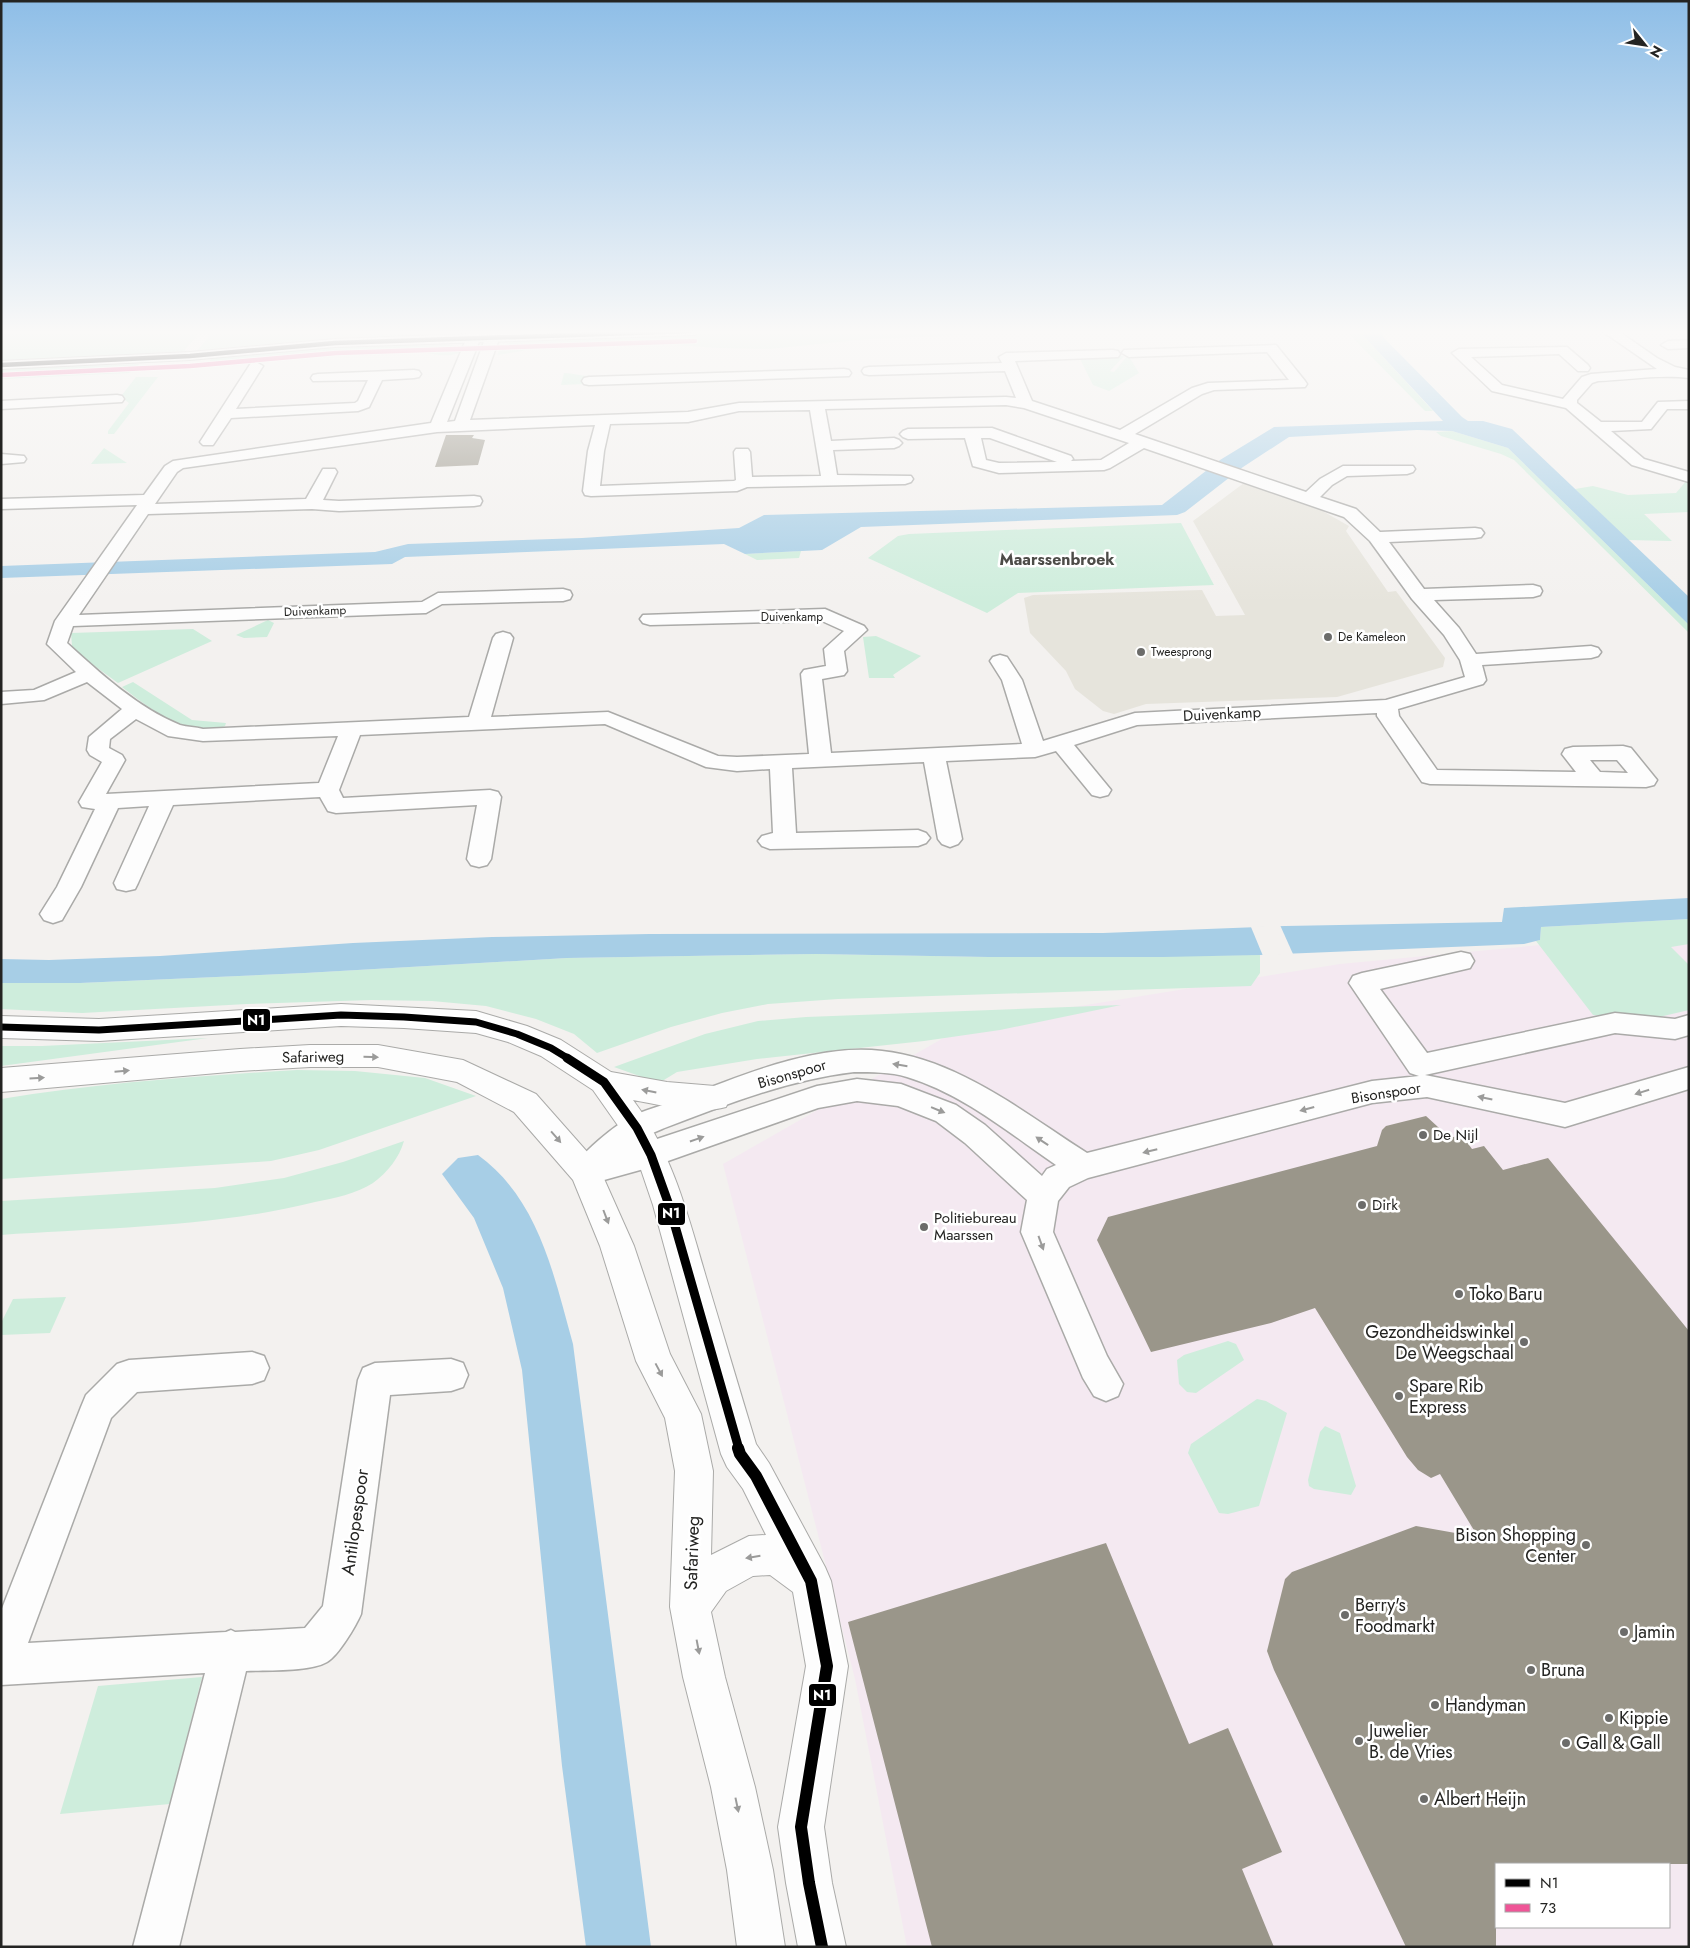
<svg xmlns="http://www.w3.org/2000/svg" width="1690" height="1948" font-family="Jost,sans-serif">
	<style>
		.commercial { fill: #f4e9f1; fill-rule: evenodd }
		.built { fill: #e6e4dc }
		.green { fill: #ceeddc }
		.water { fill: #a7cee6 }
		.pier { fill: #f3f1ef }
		.building { fill: #9a968a }
		.lines { fill: none; stroke-linecap: round; stroke-linejoin: round }
		.street-casing { stroke: #aaaaa8; stroke-width: 3 }
		.secondary-casing { stroke: #aaaaa8; stroke-width: 2 }
		.street { fill: #fdfdfd; fill-rule: evenodd }
		.secondary { fill: #fdfdfd; fill-rule: evenodd }
		.bus-1-far3-casing { stroke: #fff; stroke-width: 6 }
		.bus-1-far2-casing { stroke: #fff; stroke-width: 11 }
		.bus-1-far1-casing { stroke: #fff; stroke-width: 12 }
		.bus-1-casing { stroke: #fff; stroke-width: 16 }
		.bus-2-casing { stroke: #fff; stroke-width: 6 }
		.bus-1-far3 { stroke: #000; stroke-width: 4.5 }
		.bus-1-far2 { stroke: #000; stroke-width: 7 }
		.bus-1-far1 { stroke: #000; stroke-width: 9 }
		.bus-1 { stroke: #000; stroke-width: 12 }
		.bus-2 { stroke: #ef5597; stroke-width: 4.5 }
		.oneway { fill: #9b9b9a }
		.poi-dot { fill: #6c6c6a; stroke: #fff; stroke-width: 2 }
		.labels { text-anchor: middle; stroke-width: 5; stroke-linejoin: round; paint-order: stroke }
		.far-street-label { font-size: 12px; fill: #242422; stroke: #fff }
		.far-poi-label { font-size: 12px; fill: #242422; stroke: #fff; text-anchor: start }
		.street-label { font-size: 15px; fill: #242422; stroke: #fff }
		.poi-label { font-size: 15px; fill: #242422; stroke: #fff; text-anchor: start }
		.far-district-label { font-size: 16px; font-weight: bold; fill: #4d4c48; stroke: #fff }
		.near-poi-label { font-size: 18px; fill: #242422; stroke: #fff; text-anchor: start }
		.near-street-label { font-size: 18px; fill: #242422; stroke: #fff }
		.line-badge { stroke: #fff; stroke-width: 2 }
		.badge-label { font-size: 14px; text-anchor: middle; font-weight: bold; fill: #fff }
	</style>
	<rect width="100%" height="100%" fill="#f3f1ef"/>
	<!-- commercial -->
	<path class="commercial" d="M1689 931V1947H907L855 1679 723 1164 968 1024 1340 964ZM1496 1864H1669V1927H1496Z"/>
	<!-- built -->
	<path class="built" d="M1244 483 1319 509 1349 526 1346 531 1388 592 1396 591 1445 658 1443 667 1337 697 1146 704 1114 714 1103 711 1075 689 1066 671 1030 633 1024 598 1033 595 1202 590 1216 616 1245 615 1193 521Z"/>
	<!-- green -->
	<path class="green" d="M1 331H201L184 351 1 362Z
		M213 331 473 333 282 343 198 350Z
		M803 331H1063L869 339 769 349 718 348 675 345 533 344 529 345 523 351 497 355C505 340 518 340 534 338Z
		M1346 331H1359L1433 411H1425Z
		M442 343 455 346 461 352C445 360 430 351 413 352 345 357 276 356 208 366L211 359 216 357 308 348Z
		M1128 355 1139 373 1109 391 1093 385 1079 357 1124 356 1110 371 1114 372Z
		M139 364 137 368 129 373 1 379V369Z
		M564 373C573 373 580 376 589 376L584 384 561 385Z
		M136 377H158L114 434H108V431L129 403 122 398V395Z
		M1452 431 1508 448 1689 625V633L1514 460 1501 454 1441 436 1436 432Z
		M104 448 127 463 91 464Z
		M1687 480 1689 512 1644 514 1672 541 1628 540 1575 489 1593 486 1628 495 1676 493Z
		M1181 523 1214 585 1018 593 987 613 868 558 898 536 909 534Z
		M801 551 799 558 757 560 745 554Z
		M268 620 274 623 267 637 244 638 236 635Z
		M193 629 212 641 118 683 85 659 72 646 71 633Z
		M876 636 921 656 893 675 895 678H869L863 637Z
		M133 682 192 720 226 723 225 726C219 729 212 729 206 729 172 727 148 707 122 687Z
		M1689 919V944L1671 947 1689 965V1010L1642 1021 1593 1015 1536 941 1540 940 1541 927Z
		M816 954 988 957 1260 955V973L1251 986 838 999 768 1004 722 1013 671 1027 597 1053 574 1034 536 1019 486 1006 432 1001 372 1000 247 1004 82 1013 1 1009V983H80L305 973 567 958Z
		M1121 1005 1000 1030 924 1041 757 1059 677 1072 659 1083 614 1067 705 1034 758 1021 806 1017Z
		M208 1038 1 1066V1046H42Z
		M297 1070 355 1071 425 1078 476 1096 319 1150 271 1161 1 1179V1099C99 1083 198 1076 297 1070Z
		M404 1141C399 1158 388 1172 373 1183 356 1194 334 1198 315 1202 217 1227 103 1228 1 1235V1201L215 1188 284 1178 343 1162Z
		M66 1297 50 1333 1 1335V1323L13 1299Z
		M1228 1341 1236 1344 1244 1360 1196 1393 1187 1392 1179 1384 1177 1360 1184 1355Z
		M1257 1399 1266 1401 1287 1413 1259 1506 1228 1514 1219 1513 1188 1453 1191 1444Z
		M1325 1426 1340 1433 1356 1486 1351 1495 1314 1489 1309 1486 1308 1480 1320 1432Z
		M202 1677 170 1804 60 1814 98 1686Z"/>
	<!-- water -->
	<path class="water" d="M1359 331H1414L1382 333 1383 337 1462 417 1468 421H1483L1512 429 1689 597V625L1508 448 1452 431 1417 430 1289 437 1243 467 1185 512 1177 515 861 527 822 550 745 554 724 544 405 557 392 564 1 578V566L375 552 408 544 582 538 739 528 764 515 1162 505 1220 460 1274 427 1443 421Z
		M1689 898V919L1541 927 1540 940 1524 944 1260 955 1163 957H988L816 954 567 958 305 973 80 983H1V959L49 960 160 956 353 943 492 937 649 934 1103 933 1285 926 1502 922 1504 908Z
		M478 1155C539 1199 554 1276 573 1344L651 1947H586L562 1766 522 1370 503 1288 474 1218 442 1174 458 1158Z"/>
	<!-- pier -->
	<path class="pier" d="M1280 925 1293 954 1263 956 1251 927Z"/>
	<!-- building -->
	<path class="building" d="M446 435H474L472 438 485 440 478 465 435 467Z
		M1426 1116 1450 1138 1457 1136 1464 1138 1472 1149 1484 1146 1503 1170 1548 1158 1689 1331V1864H1496V1947H1406L1274 1670 1267 1651 1285 1579 1292 1572 1416 1526 1478 1537 1440 1474 1431 1478 1418 1470 1407 1457 1315 1308 1271 1323 1151 1352 1097 1240 1108 1217 1377 1146 1382 1130 1386 1126Z
		M1106 1543 1189 1744 1228 1728 1282 1852 1242 1869 1274 1947H932L848 1622Z"/>
	<g class="lines">
		<defs>
			<path id="street" d="M1602 331H1618L1657 358 1675 367 1689 370V378C1662 374 1625 380 1598 381L1592 383 1577 400V403L1601 422H1642L1658 402 1689 401V409H1667L1651 429 1611 431 1644 459 1689 472V482L1632 465 1566 408 1492 391 1452 353 1459 349 1567 347 1588 365 1590 368 1588 371H1578L1559 354 1471 357 1502 385 1563 399 1582 377 1591 374 1657 369Z
				M493 332 500 336 470 420 688 412 739 403 1006 397 1016 398 1005 371 869 375 864 374 862 371 864 368 869 367 1002 363 999 357 1006 353 1113 350 1118 351 1120 354 1118 357 1015 361 1032 401 1120 430 1192 388 1208 383 1289 380 1267 352 1129 357 1122 353 1124 350 1276 345 1305 381 1307 384 1305 387 1214 390 1202 394 1135 434 1306 492 1320 479 1343 466H1413L1415 469 1413 472 1407 474 1347 476 1332 485 1320 497 1356 509 1380 532 1475 528 1481 529 1484 533 1481 537 1475 538 1389 542 1424 589 1533 585 1540 587 1542 591 1540 595 1533 597 1434 600 1459 628 1476 654 1591 646 1598 648 1601 652 1598 656 1591 658 1482 665 1486 680 1483 684 1398 709 1399 716 1437 770 1576 772 1562 754 1565 749 1573 747 1623 746 1631 748 1657 780 1654 785 1646 787 1430 784 1422 782 1377 716V713L1137 725 1074 745 1111 790 1108 795 1100 797 1092 795 1056 751 1035 757 946 761 962 839 958 844 950 847 942 844 938 839 924 762 792 768 796 833 918 830 926 833 930 838 926 843 918 846 770 849 762 846 758 841 762 836 773 833 770 769 737 771 706 767 605 724 360 735 339 790 343 798 490 790 498 792 501 797 491 859 487 865 479 867 471 865 467 859 477 805 336 813 328 811 320 797 173 805 138 883 135 889 126 891 117 889 114 883 149 806 118 808 81 887 62 920 53 923 44 920 40 914 57 887 95 809 82 807 79 802 102 762 90 755 87 750 89 737 122 709 87 682 44 700 1 704V692L34 690 76 672 47 644 55 621 137 505 1 509V499L144 495 165 466 173 461 431 423 467 337 474 333 481 337 447 422 455 421 486 336ZM1006 405 1024 408 1129 443 1101 460 1071 461 1073 459 1071 456 992 428 908 429 903 431 900 434 903 437 908 439 965 438 973 466 999 473 1104 470 1110 468 1144 448 1344 517 1370 541 1412 599 1444 635 1460 660 1465 677 1386 700 1135 713 1043 741 1022 680 1007 657 1000 655 993 657 990 661 1002 680 1022 744 831 753 822 679 844 675 847 671 844 651 867 630 864 626 825 609 643 615 640 619 643 623 650 625 822 621 844 631 824 649 826 666 804 670 801 674 809 754 737 757 718 756 608 712 491 717 513 638 510 634 503 632 496 634 493 638 469 717 203 729C196 727 187 727 180 725 138 708 100 673 67 643L73 626 426 613 442 604 563 601 570 599 572 595 570 591 563 589 438 593 422 602 79 615 148 514 312 509 339 511 474 506 480 505 482 501 480 497 474 496 339 501 323 500 337 472 335 469H323L306 499 155 504 177 472 183 468 437 432 595 425 588 451 583 491 585 495 591 496 737 491 747 487 905 484 911 482 913 479 911 476 837 475 833 450 894 448 899 446 902 443 899 440 894 438 831 441 825 409ZM810 410 821 476 752 477 750 452 748 449H736L734 452 736 480 734 481 600 486 604 451 610 424 688 422 739 411ZM981 438H990L1057 462 999 463 986 460ZM136 719 168 736 203 741 338 736 319 783 106 794 125 760 122 755 109 748 110 739ZM1590 760H1617L1628 773 1600 772Z
				M1689 340V348L1668 349 1661 345 1668 341Z
				M256 362 263 366 236 409 355 403 358 401 368 380 313 381 311 378 313 375 318 374 414 370 419 371 421 374 419 377 414 378 382 380 369 407 358 411 231 418 213 445H203L200 442 251 363Z
				M844 369 849 370 851 373 849 376 589 385 584 384 582 381 584 378 589 377Z
				M117 395 122 396 124 399 122 402 1 409V401Z
				M1 454 24 456 26 459 24 462 1 464Z
				M1461 952 1470 954 1474 961 1470 968 1380 989 1427 1053 1615 1013 1675 1019 1689 1015V1035L1675 1039 1615 1033 1425 1075 1565 1103 1689 1067V1089L1565 1127 1427 1097 1372 1103 1088 1178 1069 1187 1058 1201 1053 1232 1107 1356 1123 1384 1118 1396 1106 1401 1094 1396 1083 1378 1021 1232 1027 1200 965 1143 936 1121 898 1106 857 1101 818 1108 651 1167 586 1185 575 1181 571 1172C580 1153 615 1125 634 1115 652 1108 670 1103 688 1096 745 1074 819 1043 882 1051 910 1054 939 1064 965 1077 1008 1098 1046 1127 1087 1153L1372 1081 1419 1076 1410 1073 1349 983 1353 976 1362 973ZM854 1072C872 1072 890 1072 907 1077 963 1094 1009 1133 1056 1165L1047 1169 1042 1176 985 1125 956 1105 901 1084 857 1079 817 1086 633 1147 648 1135 662 1129C724 1105 787 1080 854 1072Z
				M252 1352 264 1356 269 1368 264 1380 252 1384 137 1392 111 1418 28 1643 226 1632 231 1630 235 1632 305 1628 323 1606 358 1380 363 1368 375 1363 451 1359 463 1363 468 1375 463 1387 451 1391 390 1395 361 1614C356 1626 338 1656 327 1662 310 1672 267 1670 246 1671L179 1947H133L205 1673 1 1685V1611L81 1407 86 1395 117 1364 129 1360Z"/>
			<path id="secondary" d="M540 331H702L695 335 335 347 190 360 1 369V361L190 352 335 339Z
				M341 1004 476 1011 527 1026 561 1040 611 1072 667 1082 715 1086 726 1089 730 1098 726 1107C700 1115 660 1105 633 1100 672 1152 688 1215 706 1277 723 1333 739 1389 756 1444L769 1463 825 1567 831 1581 848 1666 824 1827 832 1883 846 1947H798L786 1883 778 1827 806 1666 793 1592 770 1575 753 1576 726 1591 711 1612 725 1677 755 1787 773 1870 785 1947H737L727 1870 711 1787 683 1677 670 1607 675 1471 665 1418 636 1361 600 1246 573 1180 514 1112 457 1082 378 1067H310L240 1071 1 1092V1068L240 1049 310 1045H378L463 1060 536 1094 597 1163 634 1246 670 1354 701 1414 713 1471 711 1555 749 1536 766 1535 743 1489 727 1467 721 1454 653 1205 636 1155 626 1137 593 1090 541 1056 508 1042 476 1033 404 1028 341 1026 99 1041 1 1038V1016L99 1019Z"/>
		</defs>
		<!-- street casing -->
		<use href="#street" class="street-casing"/>
		<!-- secondary casing -->
		<use href="#secondary" class="secondary-casing"/>
		<!-- street -->
		<use href="#street" class="street"/>
		<!-- secondary -->
		<use href="#secondary" class="secondary"/>
		<defs>
			<path id="bus-1-far3" d="M1 365 190 356 335 343 689 331"/>
			<path id="bus-1-far2" d="M1 1027 99 1030 341 1015 404 1017 476 1022 517 1034 551 1048 569 1059"/>
			<path id="bus-1-far1" d="M567 1058 604 1082 637 1128 651 1155 669 1205 739 1449"/>
			<path id="bus-1" d="M738 1448 740 1454 756 1476 811 1581 827 1666 801 1827 809 1883 822 1947"/>
			<path id="bus-2" d="M1 375 190 366 336 353 695 341"/>
		</defs>
		<!-- bus-1-far3 casing -->
		<use href="#bus-1-far3" class="bus-1-far3-casing"/>
		<!-- bus-1-far2 casing -->
		<use href="#bus-1-far2" class="bus-1-far2-casing"/>
		<!-- bus-1-far1 casing -->
		<use href="#bus-1-far1" class="bus-1-far1-casing"/>
		<!-- bus-1 casing -->
		<use href="#bus-1" class="bus-1-casing"/>
		<!-- bus-2 casing -->
		<use href="#bus-2" class="bus-2-casing"/>
		<!-- bus-1-far3 -->
		<use href="#bus-1-far3" class="bus-1-far3"/>
		<!-- bus-1-far2 -->
		<use href="#bus-1-far2" class="bus-1-far2"/>
		<!-- bus-1-far1 -->
		<use href="#bus-1-far1" class="bus-1-far1"/>
		<!-- bus-1 -->
		<use href="#bus-1" class="bus-1"/>
		<!-- bus-2 -->
		<use href="#bus-2" class="bus-2"/>
	</g>
	<!-- one-way arrows -->
	<defs><path id="oneway-solid" d="M-6-.8H1V-3.2L6.5 0L1 3.2V.8H-6Z" transform="scale(1.25)"/></defs>
	<g class="oneway">
		<use href="#oneway-solid" transform="translate(371 1057) rotate(1)"/>
		<use href="#oneway-solid" transform="translate(900 1065) rotate(-171)"/>
		<use href="#oneway-solid" transform="translate(122 1071) rotate(-5)"/>
		<use href="#oneway-solid" transform="translate(37 1078) rotate(-4)"/>
		<use href="#oneway-solid" transform="translate(649 1091) rotate(-169)"/>
		<use href="#oneway-solid" transform="translate(1642 1092) rotate(163)"/>
		<use href="#oneway-solid" transform="translate(1485 1098) rotate(-168)"/>
		<use href="#oneway-solid" transform="translate(1307 1109) rotate(165)"/>
		<use href="#oneway-solid" transform="translate(938 1110) rotate(22)"/>
		<use href="#oneway-solid" transform="translate(556 1137) rotate(49)"/>
		<use href="#oneway-solid" transform="translate(697 1139) rotate(-19)"/>
		<use href="#oneway-solid" transform="translate(1042 1141) rotate(-146)"/>
		<use href="#oneway-solid" transform="translate(1150 1151) rotate(166)"/>
		<use href="#oneway-solid" transform="translate(606 1217) rotate(69)"/>
		<use href="#oneway-solid" transform="translate(1041 1243) rotate(70)"/>
		<use href="#oneway-solid" transform="translate(659 1370) rotate(62)"/>
		<use href="#oneway-solid" transform="translate(753 1557) rotate(171)"/>
		<use href="#oneway-solid" transform="translate(698 1647) rotate(79)"/>
		<use href="#oneway-solid" transform="translate(737 1805) rotate(78)"/>
	</g>
	<!-- sky -->
	<linearGradient id="sky" x2="0" y2="1"><stop stop-color="#8ebee7"/><stop offset="0.55" stop-color="#faf9f8"/><stop offset="1" stop-color="#faf9f8" stop-opacity="0"/></linearGradient>
	<rect width="1690" height="604" fill="url(#sky)"/>
	<!-- markers -->
	<g class="poi-dot">
		<circle cx="1328" cy="637" r="5"/>
		<circle cx="1141" cy="652" r="5"/>
		<circle cx="1423" cy="1135" r="5"/>
		<circle cx="1362" cy="1205" r="5"/>
		<circle cx="924" cy="1227" r="5"/>
		<circle cx="1459" cy="1294" r="5"/>
		<circle cx="1524" cy="1342" r="5"/>
		<circle cx="1399" cy="1396" r="5"/>
		<circle cx="1586" cy="1545" r="5"/>
		<circle cx="1345" cy="1615" r="5"/>
		<circle cx="1624" cy="1632" r="5"/>
		<circle cx="1531" cy="1670" r="5"/>
		<circle cx="1435" cy="1705" r="5"/>
		<circle cx="1609" cy="1718" r="5"/>
		<circle cx="1359" cy="1741" r="5"/>
		<circle cx="1566" cy="1743" r="5"/>
		<circle cx="1424" cy="1799" r="5"/>
	</g>
	<g class="labels">
		<!-- far-street labels -->
		<g class="far-street-label">
			<text transform="translate(315 611) rotate(-2)" y="4">Duivenkamp</text>
			<text x="792" y="621">Duivenkamp</text>
		</g>
		<!-- far-poi labels -->
		<g class="far-poi-label">
			<text x="1338" y="641">De Kameleon</text>
			<text x="1151" y="656">Tweesprong</text>
		</g>
		<!-- street labels -->
		<g class="street-label">
			<text transform="translate(1222 714) rotate(-3)" y="5">Duivenkamp</text>
			<text transform="translate(313 1057) rotate(-1)" y="5">Safariweg</text>
			<text transform="translate(792 1074) rotate(-16)" y="5">Bisonspoor</text>
			<text transform="translate(1386 1093) rotate(-9)" y="5">Bisonspoor</text>
		</g>
		<!-- poi labels -->
		<g class="poi-label">
			<text x="1433" y="1140">De Nijl</text>
			<text x="1372" y="1210">Dirk</text>
			<text x="934" y="1223">Politiebureau<tspan x="934" dy="17">Maarssen</tspan></text>
		</g>
		<!-- far-district labels -->
		<g class="far-district-label">
			<text x="1057" y="565">Maarssenbroek</text>
		</g>
		<!-- near-poi labels -->
		<g class="near-poi-label">
			<text x="1469" y="1300">Toko Baru</text>
			<text x="1514" y="1338" text-anchor="end">Gezondheidswinkel<tspan x="1514" dy="21">De Weegschaal</tspan></text>
			<text x="1409" y="1392">Spare Rib<tspan x="1409" dy="21">Express</tspan></text>
			<text x="1576" y="1541" text-anchor="end">Bison Shopping<tspan x="1576" dy="21">Center</tspan></text>
			<text x="1355" y="1611">Berry's<tspan x="1355" dy="21">Foodmarkt</tspan></text>
			<text x="1634" y="1638">Jamin</text>
			<text x="1541" y="1676">Bruna</text>
			<text x="1445" y="1711">Handyman</text>
			<text x="1619" y="1724">Kippie</text>
			<text x="1369" y="1737">Juwelier<tspan x="1369" dy="21">B. de Vries</tspan></text>
			<text x="1576" y="1749">Gall &amp; Gall</text>
			<text x="1434" y="1805">Albert Heijn</text>
		</g>
		<!-- near-street labels -->
		<g class="near-street-label">
			<text transform="translate(355 1522) rotate(-82)" y="6">Antilopespoor</text>
			<text transform="translate(692 1553) rotate(-88)" y="6">Safariweg</text>
		</g>
	</g>
	<g class="line-badge">
		<rect x="242" y="1008" width="29" height="24" rx="5" fill="#000"/>
		<rect x="657" y="1202" width="29" height="24" rx="5" fill="#000"/>
		<rect x="808" y="1683" width="29" height="24" rx="5" fill="#000"/>
	</g>
	<g class="badge-label">
		<text x="256" y="1025">N1</text>
		<text x="671" y="1218">N1</text>
		<text x="822" y="1700">N1</text>
	</g>
	<!-- border -->
	<rect width="1690" height="1948" fill="none" stroke="#242422" stroke-width="5"/>
	<!-- legend -->
	<rect x="1495" y="1863" width="175" height="65" fill="#ffffff" stroke="#a7a7a7"/>
	<rect x="1505" y="1879" width="25" height="8" fill="#000000" stroke="#a7a7a7"/>
	<text x="1540" y="1888" font-size="15" fill="#242422">N1</text>
	<rect x="1505" y="1904" width="25" height="8" fill="#ef5597" stroke="#a7a7a7"/>
	<text x="1540" y="1913" font-size="15" fill="#242422">73</text>
	<!-- north arrow -->
	<g transform="translate(1645 45) rotate(120)" stroke="#ffffff" stroke-width="4" paint-order="stroke">
	<path d="M0-4L9 19L0 12L-9 19Z" fill="#242422"/>
	<text y="-8" font-size="14" font-weight="bold" text-anchor="middle" fill="#242422">N</text>
	</g>
</svg>
